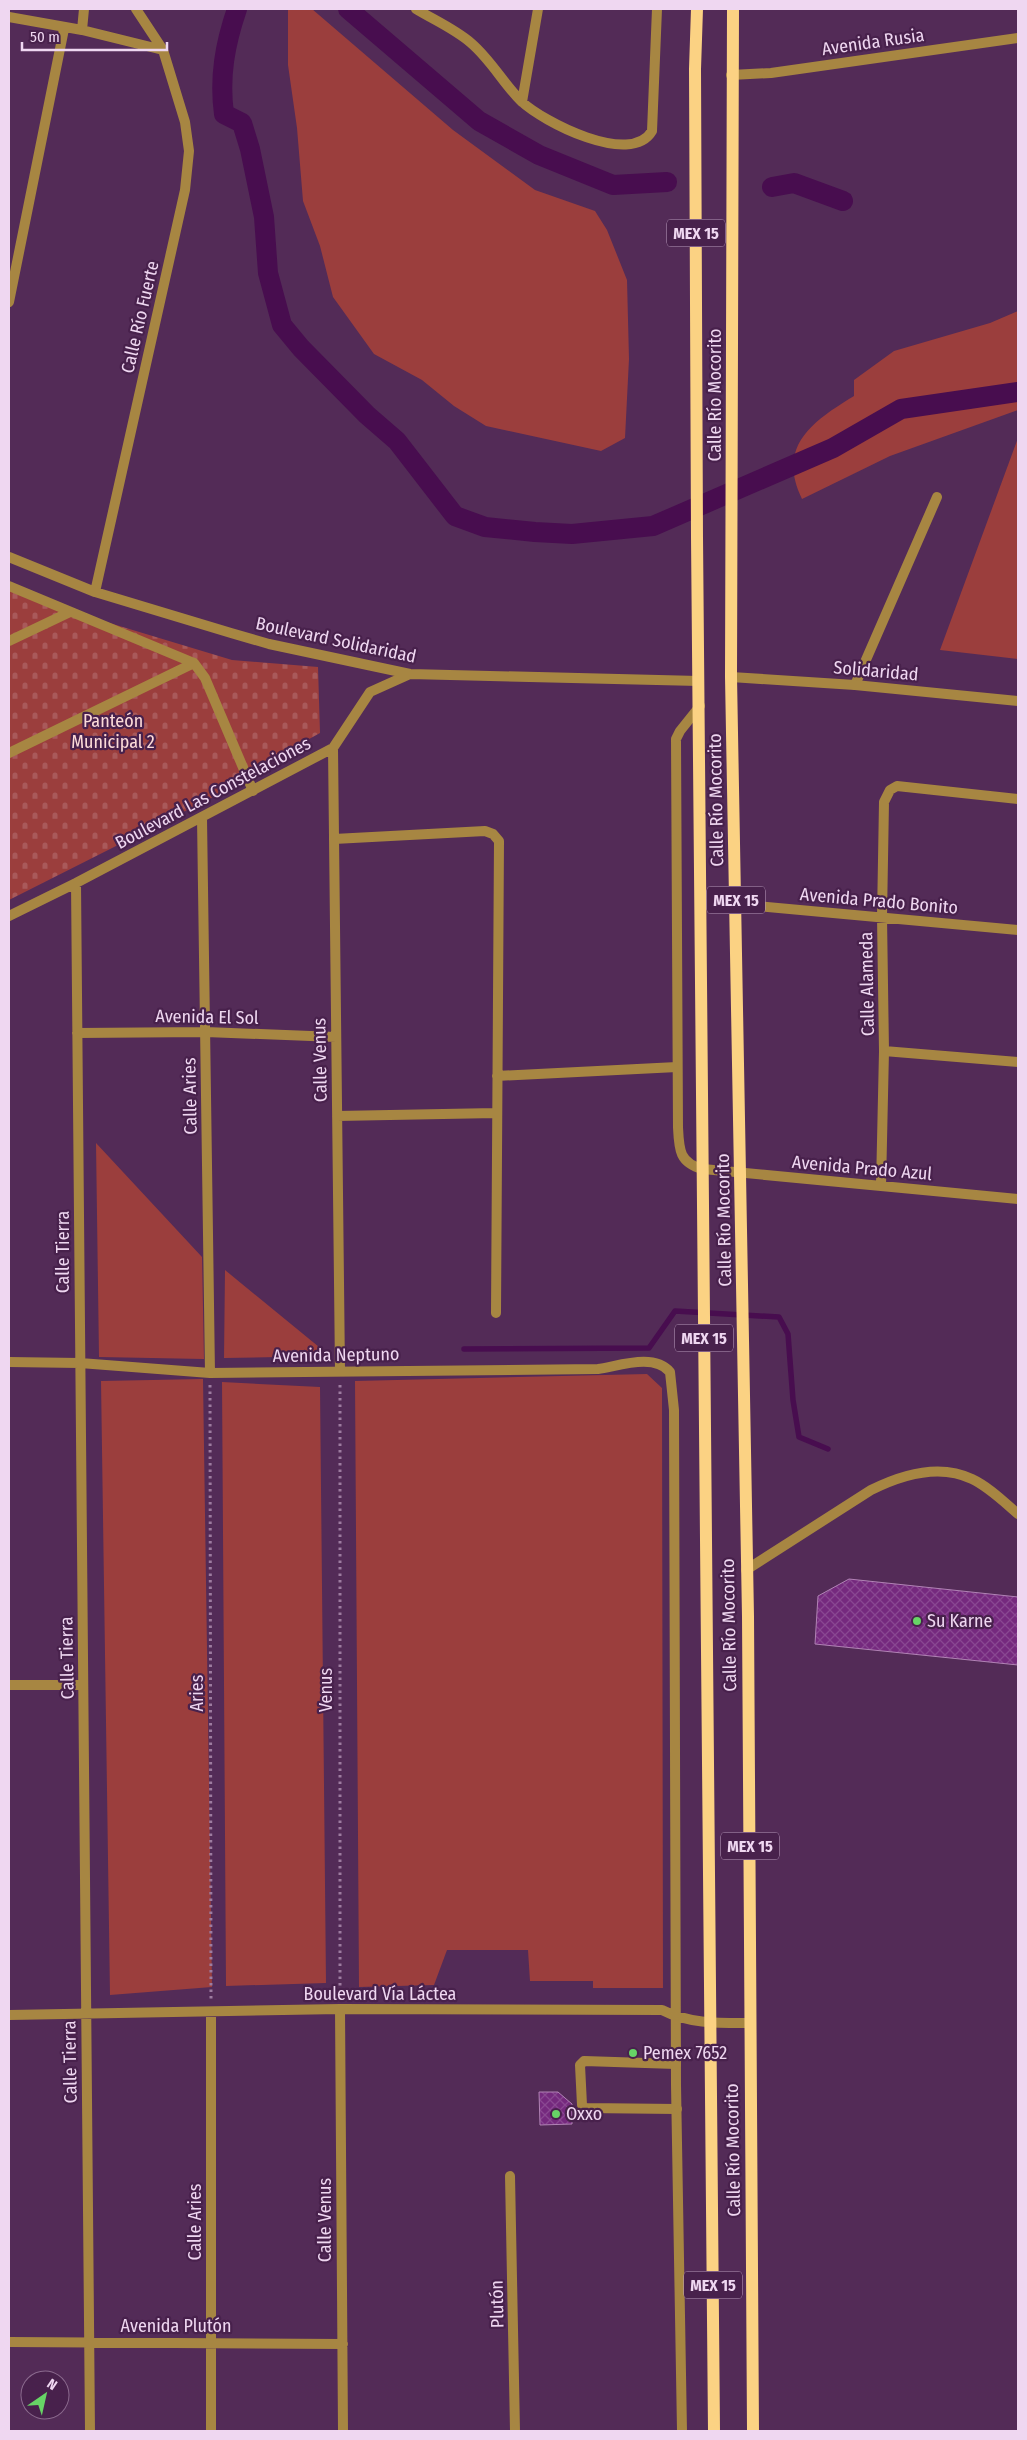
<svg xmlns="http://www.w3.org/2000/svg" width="1027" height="2440" font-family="'Fira Sans Condensed',sans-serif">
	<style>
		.grass { fill: #9b3e3d }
		.cemetery { fill: url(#cemetery-stones) }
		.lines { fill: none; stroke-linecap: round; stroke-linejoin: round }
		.stream { stroke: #480d4f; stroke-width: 5.5 }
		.canal { stroke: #480d4f; stroke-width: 20 }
		.building { fill: url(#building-cross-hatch); stroke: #b183b5 }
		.path { stroke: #9d7ca0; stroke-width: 3; stroke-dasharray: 2.5 4; stroke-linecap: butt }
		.service { stroke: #a78642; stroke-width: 10 }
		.minor { stroke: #a78642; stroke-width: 10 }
		.primary { stroke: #fbd283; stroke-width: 12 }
		.poi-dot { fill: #67d466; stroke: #48214c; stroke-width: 2 }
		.labels { text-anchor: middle; stroke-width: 4.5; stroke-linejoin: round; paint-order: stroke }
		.shield { fill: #48214c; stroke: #bda0c0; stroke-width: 1 }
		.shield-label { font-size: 16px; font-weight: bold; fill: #efd7f1 }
		.street-label { font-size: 18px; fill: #efd7f1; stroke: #48214c }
		.park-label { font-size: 18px; fill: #fcdbd8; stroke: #48214c }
		.poi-label { font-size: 18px; fill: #efd7f1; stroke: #48214c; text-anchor: start }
	</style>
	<defs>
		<pattern id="cemetery-stones" width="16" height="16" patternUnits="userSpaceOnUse" patternTransform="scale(1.25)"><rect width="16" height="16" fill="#9b3e3d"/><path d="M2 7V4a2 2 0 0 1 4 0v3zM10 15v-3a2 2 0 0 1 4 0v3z" fill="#a9595a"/></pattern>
		<pattern id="building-cross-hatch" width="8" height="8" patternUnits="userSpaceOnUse" patternTransform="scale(1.25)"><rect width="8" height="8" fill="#75297e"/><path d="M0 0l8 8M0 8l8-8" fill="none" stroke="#894791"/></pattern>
	</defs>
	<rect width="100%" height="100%" fill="#532b57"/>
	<!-- grass -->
	<path class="grass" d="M288 9H312L453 130 535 190 595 211 607 230 627 280 629 359 625 438 601 451 486 426 454 406 422 380 374 354 333 297 320 246 303 201 297 128 288 65Z
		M1018 311V410L890 456 802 499C776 446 813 421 854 396V380L894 351 990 323Z
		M1018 438V659L940 650Z
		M96 1143 202 1257 204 1359 99 1357Z
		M225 1270 330 1356 224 1358Z
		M647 1374 662 1388 663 1988H593V1981H530L528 1950H447L434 1985 359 1987 355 1381Z
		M203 1379 212 1987 110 1995 101 1381Z
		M222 1382 320 1387 326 1983 226 1986Z"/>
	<!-- cemetery -->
	<path class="cemetery" d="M9 584 83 615 232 660 318 667 320 733 253 770 231 788 9 900Z"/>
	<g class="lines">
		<!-- stream -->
		<path class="stream" d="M464 1349 649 1348 675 1311 779 1317 788 1334 793 1400 799 1437 828 1449"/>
		<!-- canal -->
		<path class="canal" d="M237 9C225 44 219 77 224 114L242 123 250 149 264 217 268 273 282 325 301 348 367 415 397 441 455 516 485 527 535 532 572 534 653 526 833 448 901 409 1018 392
			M348 9 479 121 539 155 613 185 667 182
			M772 187 794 183 843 201"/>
	</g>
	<!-- building -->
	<path class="building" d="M849 1579 1018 1597V1665L815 1644 818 1596Z
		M539 2092H558L572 2104V2124L540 2125Z"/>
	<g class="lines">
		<!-- path -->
		<path class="path" d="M210 1385 211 1999
			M340 1385V1996"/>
		<!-- service -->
		<path class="service" d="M9 586 194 663
			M9 641 70 612
			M855 685 937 497
			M9 753 194 663 205 678 253 791
			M746 1570 871 1490C901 1475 939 1463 972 1479 989 1487 1004 1502 1018 1514
			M676 2064 584 2061 580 2065 582 2105 585 2108 677 2109
			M510 2176 515 2431"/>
		<!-- minor -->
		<path class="minor" d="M416 9C434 20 455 29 471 43 491 60 503 83 521 101 543 122 631 167 652 131L657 9
			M9 17 82 30 163 50
			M82 30 84 9
			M731 75 771 73 1018 38
			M522 102 538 9
			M9 302 64 29
			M9 557 95 592 231 633 269 644 410 674 699 681
			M95 592 185 190 189 151 185 122 163 50 136 9
			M731 677 855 685 1018 701
			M700 706 680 731 676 739 678 1127C679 1149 679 1163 703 1169L1018 1199
			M333 748 340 1371
			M202 818 210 1373
			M334 839 485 831 493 834 499 841 496 1313
			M76 883 90 2431
			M736 904 1018 930
			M9 916 76 883 333 748 370 692 410 674
			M77 1033 206 1032 336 1037
			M884 1051 1018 1062
			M497 1076 677 1067
			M337 1116 496 1113
			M881 1186 884 1051 882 917 884 802 890 790 897 786 1018 799
			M9 1362 80 1363 210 1373 598 1369C619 1366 654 1353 670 1372L674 1410 676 2085 682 2431
			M9 1685H83
			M340 2009 343 2431
			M9 2015 340 2009 662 2010C689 2024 720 2023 750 2023
			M9 2342 343 2344
			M211 2431V2012"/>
		<!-- primary -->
		<path class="primary" d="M697 9 695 69 697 537 714 2431
			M733 9 731 677 748 1616 753 2431"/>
	</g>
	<!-- markers -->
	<g class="poi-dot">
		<circle cx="917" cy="1621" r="5"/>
		<circle cx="633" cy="2053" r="5"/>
		<circle cx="556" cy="2114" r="5"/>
	</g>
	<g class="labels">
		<!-- shield labels -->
		<g class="shield">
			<rect x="667" y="219.5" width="58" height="27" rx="4"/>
			<rect x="707" y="886.5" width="58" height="27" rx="4"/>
			<rect x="675" y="1324.5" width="58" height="27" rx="4"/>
			<rect x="721" y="1832.5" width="58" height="27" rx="4"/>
			<rect x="684" y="2271.5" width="58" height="27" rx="4"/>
		</g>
		<g class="shield-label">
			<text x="696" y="239">MEX 15</text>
			<text x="736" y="906">MEX 15</text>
			<text x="704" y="1344">MEX 15</text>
			<text x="750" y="1852">MEX 15</text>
			<text x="713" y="2291">MEX 15</text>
		</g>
		<!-- street labels -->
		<g class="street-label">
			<text transform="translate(873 42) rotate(-8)" y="6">Avenida Rusia</text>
			<text transform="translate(140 317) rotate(-77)" y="6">Calle Río Fuerte</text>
			<text transform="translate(715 395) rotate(-90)" y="6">Calle Río Mocorito</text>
			<text transform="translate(336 640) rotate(12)" y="6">Boulevard Solidaridad</text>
			<text transform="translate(876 671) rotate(5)" y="6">Solidaridad</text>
			<text transform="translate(213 793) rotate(-28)" y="6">Boulevard Las Constelaciones</text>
			<text transform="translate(716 800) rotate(-91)" y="6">Calle Río Mocorito</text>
			<text transform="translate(879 901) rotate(5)" y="6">Avenida Prado Bonito</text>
			<text transform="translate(867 984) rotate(-91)" y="6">Calle Alameda</text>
			<text transform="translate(207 1017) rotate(1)" y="6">Avenida El Sol</text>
			<text transform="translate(320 1060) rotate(-91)" y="6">Calle Venus</text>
			<text transform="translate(190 1096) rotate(-91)" y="6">Calle Aries</text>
			<text transform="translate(862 1168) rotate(5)" y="6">Avenida Prado Azul</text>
			<text transform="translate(724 1220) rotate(-91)" y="6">Calle Río Mocorito</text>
			<text transform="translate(63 1252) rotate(-90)" y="6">Calle Tierra</text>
			<text transform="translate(336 1355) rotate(-1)" y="6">Avenida Neptuno</text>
			<text transform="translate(729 1625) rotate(-91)" y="6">Calle Río Mocorito</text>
			<text transform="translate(67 1658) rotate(-91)" y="6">Calle Tierra</text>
			<text transform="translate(326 1690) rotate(-90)" y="6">Venus</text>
			<text transform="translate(197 1693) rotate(-90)" y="6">Aries</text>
			<text x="380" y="2000">Boulevard Vía Láctea</text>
			<text transform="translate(70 2062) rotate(-91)" y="6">Calle Tierra</text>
			<text transform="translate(733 2150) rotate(-91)" y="6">Calle Río Mocorito</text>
			<text transform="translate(325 2220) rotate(-90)" y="6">Calle Venus</text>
			<text transform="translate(195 2222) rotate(-90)" y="6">Calle Aries</text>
			<text transform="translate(497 2304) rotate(-91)" y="6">Plutón</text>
			<text x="176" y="2332">Avenida Plutón</text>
		</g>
		<!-- park labels -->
		<g class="park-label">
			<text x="113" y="727">Panteón<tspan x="113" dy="21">Municipal 2</tspan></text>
		</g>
		<!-- poi labels -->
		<g class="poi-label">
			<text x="927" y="1627">Su Karne</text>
			<text x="643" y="2059">Pemex 7652</text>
			<text x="566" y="2120">Oxxo</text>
		</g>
	</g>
	<!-- border -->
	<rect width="1027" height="2440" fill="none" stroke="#efd7f1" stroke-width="20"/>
	<!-- north arrow -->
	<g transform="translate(45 2395) rotate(34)"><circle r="24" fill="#48214c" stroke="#8b6a8e"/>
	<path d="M0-4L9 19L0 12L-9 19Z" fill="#67d466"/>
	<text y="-8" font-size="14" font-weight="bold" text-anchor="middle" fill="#efd7f1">N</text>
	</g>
	<!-- scale -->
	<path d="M22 42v8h145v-8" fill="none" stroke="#efd7f1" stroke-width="2.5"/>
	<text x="30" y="42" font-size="15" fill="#efd7f1" stroke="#48214c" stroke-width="4" paint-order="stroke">50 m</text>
</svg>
